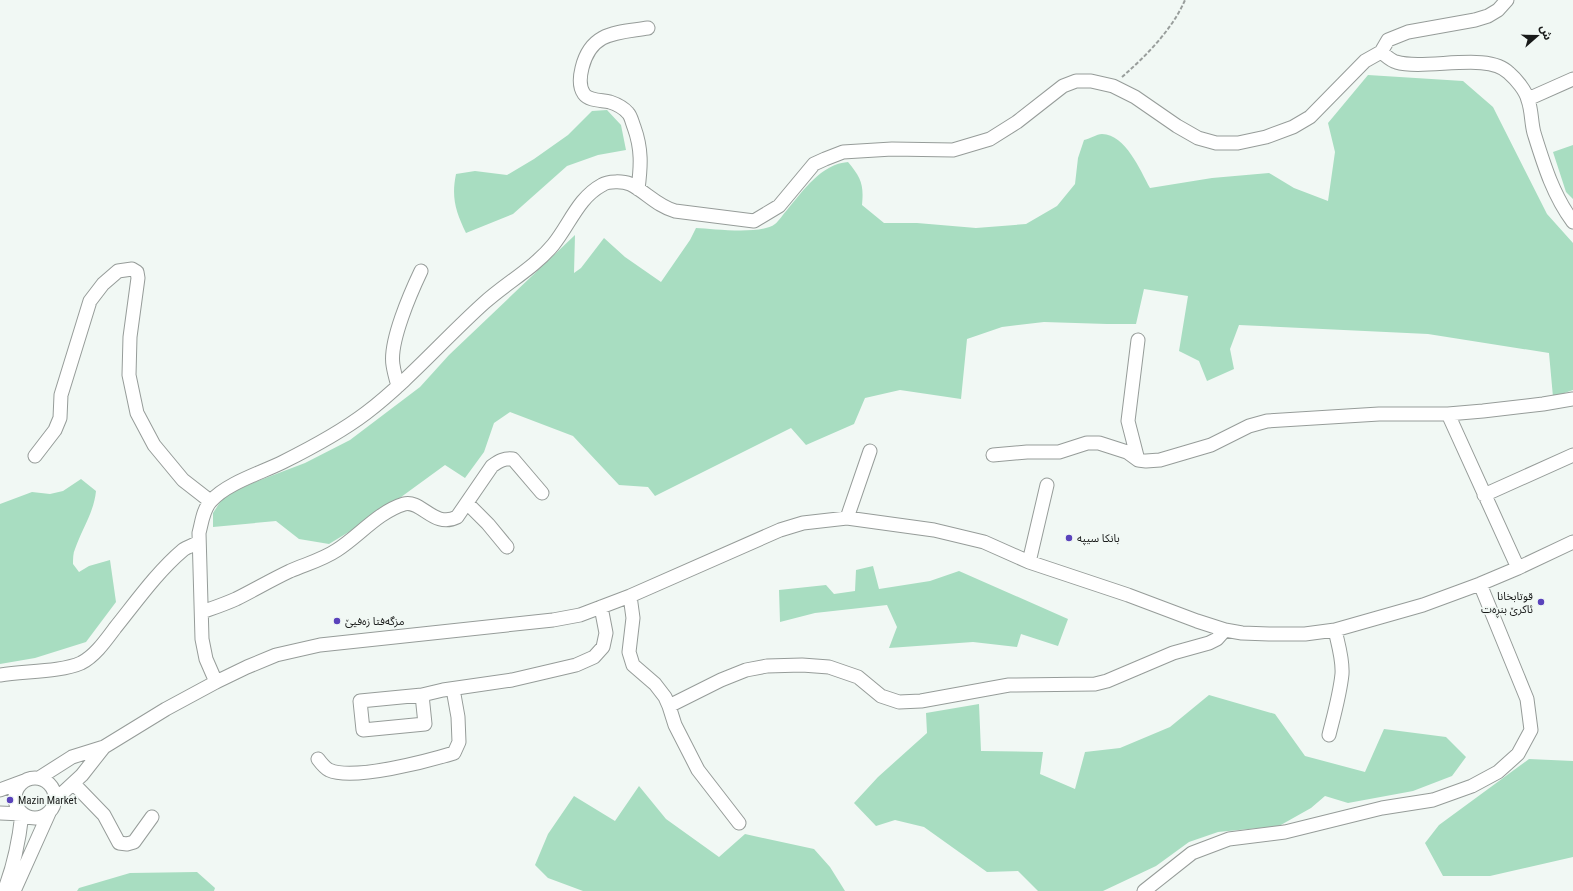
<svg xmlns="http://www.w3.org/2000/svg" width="1573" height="891" font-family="'Roboto Condensed','Noto Sans Arabic',sans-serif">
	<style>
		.green { fill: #a8ddc1 }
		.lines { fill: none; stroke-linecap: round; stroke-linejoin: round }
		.minor-casing { stroke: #969c99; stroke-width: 15 }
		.path { stroke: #999e9c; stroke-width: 2; stroke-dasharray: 4 2; stroke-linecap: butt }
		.minor { stroke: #fff; stroke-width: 13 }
		.poi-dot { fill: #5a43bb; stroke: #f1f8f4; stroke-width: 1.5 }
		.labels { text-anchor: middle; stroke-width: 3.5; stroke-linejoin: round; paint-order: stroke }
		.poi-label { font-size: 11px; fill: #181a19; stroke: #f1f8f4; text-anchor: start }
	</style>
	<rect width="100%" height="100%" fill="#f1f8f4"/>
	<!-- green -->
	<path class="green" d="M1368 75 1463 81 1493 107 1547 214 1573 243V390L1553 397 1549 353 1428 334 1239 325 1230 349 1234 369 1207 381 1199 361 1179 351 1188 296 1144 289 1136 324H1107L1044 322 1002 327 967 339 961 399 900 390 865 398 854 424 806 445 791 428 655 496 648 487 619 485 573 436 510 412 494 423 484 452 465 478 445 465 375 516 329 544 299 539 276 521 213 527V513L224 496 255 482 305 463 350 440 420 387 449 355 575 235 574 273 581 268 604 238 625 257 661 282 690 240 696 228C714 229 761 235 775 224 779 221 783 214 787 210 803 191 821 164 848 162 861 178 864 184 862 205L884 223H917L976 228 1026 224 1057 206 1075 184 1078 158 1084 140C1089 139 1097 134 1102 134 1126 135 1140 170 1150 188L1212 178 1269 173 1294 188 1328 201 1335 152 1328 123Z
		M607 110 621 125 626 150 598 155 567 166 513 214 466 233C456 212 451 198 456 174L475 171 507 175 534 159 568 135 592 111Z
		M1573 145V199L1566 192 1553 152Z
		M81 479 96 491C94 512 82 529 75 549 73 553 73 559 73 564L79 572 89 566 110 560 116 602 86 642 35 658 0 664V504L32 492 50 494 63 491Z
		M873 566 879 589 930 581 959 571 1068 619 1058 646 1021 634 1017 647 973 642 889 648 897 627 887 605 815 613 780 622 779 590 826 585 834 594 855 591 856 570Z
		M1209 695 1275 714 1305 756 1365 772 1384 729 1446 737 1466 757 1452 776 1413 791 1348 803 1325 796 1311 808 1279 826 1218 832 1189 842 1156 866 1103 891H1038L1018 871 987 872 924 827 895 820 876 826 854 803 878 777 927 733 926 713 979 704 981 751 1043 752 1040 774 1075 789 1085 752 1120 748 1170 727Z
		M1529 759 1573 761V857L1490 876H1443L1425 843 1439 825Z
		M639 786 666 819 719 857 745 834 814 849 830 867 845 891H583L548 878 535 865 548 834 574 796 615 821Z
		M197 872 215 888 214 891H77L79 888 130 873Z"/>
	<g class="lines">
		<defs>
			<path id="minor" d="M1381 52C1385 55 1391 61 1396 62 1426 71 1488 51 1509 73 1516 79 1526 91 1528 100 1532 111 1531 122 1534 133 1544 165 1553 195 1573 222
				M1528 99 1573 79
				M638 189C641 166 642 149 634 127 632 122 631 116 628 113 623 107 616 104 610 102 602 100 589 101 584 94 579 87 580 76 582 68 591 31 617 33 648 28
				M1138 340 1128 421 1138 460
				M398 386C396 379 394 372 393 365 389 342 411 292 421 271
				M1448 414 1518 568
				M993 455 1027 452H1059L1087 443H1099L1127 452 1138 460 1146 461 1160 460 1211 445 1249 426 1267 421 1379 414H1448L1483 411 1543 404 1573 399
				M35 456 55 430 60 418 61 395 90 301 103 284 118 271 132 269 137 272 138 278 130 337 129 375 137 413 154 445 183 480 210 501
				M1484 495 1573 455
				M467 503 488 524 507 547
				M847 518 870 451
				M1029 562 1047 485
				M630 596 633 618 629 652 633 665 655 684 665 697 669 706 675 725 698 770 739 823
				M202 612C213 608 225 604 236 599 254 590 271 580 290 571 306 564 322 560 337 550 359 536 378 512 404 504 421 499 434 529 457 517L492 466C499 461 504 458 513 459L542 493
				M0 675C23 671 61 672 81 663 95 656 106 640 115 628 136 602 157 572 183 550 187 547 194 545 199 542
				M216 682 206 659 202 639 199 533C202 522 203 509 211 501 227 483 261 473 283 462 311 448 341 432 366 413 409 380 444 339 484 303 506 283 534 268 553 245 570 224 578 198 602 185 608 181 623 181 630 184 646 192 657 206 675 211L754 221 779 206 814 164 825 159 843 152 892 149 953 150 990 139 1017 122 1063 86 1076 81H1091L1113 86 1135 97 1177 126 1198 138 1216 143H1238L1266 137 1293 127 1310 117 1365 61 1381 52 1388 40 1408 32 1475 20 1488 16 1498 10 1507 0
				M422 695 425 724 363 730 360 701 422 695 443 690 512 680 576 665 594 657 603 647 606 633 601 607
				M669 706 721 680 746 670 767 666 802 665 829 667 858 677 881 696 899 702 921 701 1009 685 1095 684 1107 681 1173 653 1209 643 1217 639 1225 630
				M1329 735C1334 715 1340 694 1342 674 1343 659 1338 644 1335 630
				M318 759C321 763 325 768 329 770 353 781 428 761 454 753L459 742 458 717 453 689
				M15 798a20 20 0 1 1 40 0a20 20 0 1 1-40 0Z
				M39 778 72 757 104 747 166 709 216 682 247 667 276 655 320 645 553 620 580 615 630 596 780 530 803 523 847 518 934 530 984 542 1029 562 1128 595 1197 621 1225 630 1242 633 1269 634H1305L1335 630 1423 605 1480 584 1518 568 1573 542
				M74 784 104 815 119 843 127 844 134 842 152 817
				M0 790 24 781
				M55 800 82 775 104 747
				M0 813 22 814C19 841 14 866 4 891
				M14 891 49 813
				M1144 891 1192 853 1229 839 1285 832 1382 808 1433 800 1472 786 1498 772 1518 754 1531 730 1527 699 1480 584"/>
		</defs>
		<!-- minor casing -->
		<use href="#minor" class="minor-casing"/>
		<!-- path -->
		<path class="path" d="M1122 77C1146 56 1172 30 1185 0"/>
		<!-- minor -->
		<use href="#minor" class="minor"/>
	</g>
	<!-- markers -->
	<g class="poi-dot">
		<circle cx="1069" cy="538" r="4"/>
		<circle cx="1541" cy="602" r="4"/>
		<circle cx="337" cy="621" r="4"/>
		<circle cx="10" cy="800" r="4"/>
	</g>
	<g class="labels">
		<!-- poi labels -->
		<g class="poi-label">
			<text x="1077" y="542">بانکا سیپە</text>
			<text x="1533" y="600" text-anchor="end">قوتابخانا<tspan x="1533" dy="13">ئاکرێ بنڕەت</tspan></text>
			<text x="345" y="625">مزگەفتا زەفیێ</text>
			<text x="18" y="804">Mazin Market</text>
		</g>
	</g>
	<!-- north arrow -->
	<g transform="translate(1537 36) rotate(70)" stroke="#f1f8f4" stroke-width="3" paint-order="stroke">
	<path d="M0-3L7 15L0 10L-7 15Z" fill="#181a19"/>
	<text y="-6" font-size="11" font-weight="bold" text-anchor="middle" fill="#181a19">ش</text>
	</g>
</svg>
